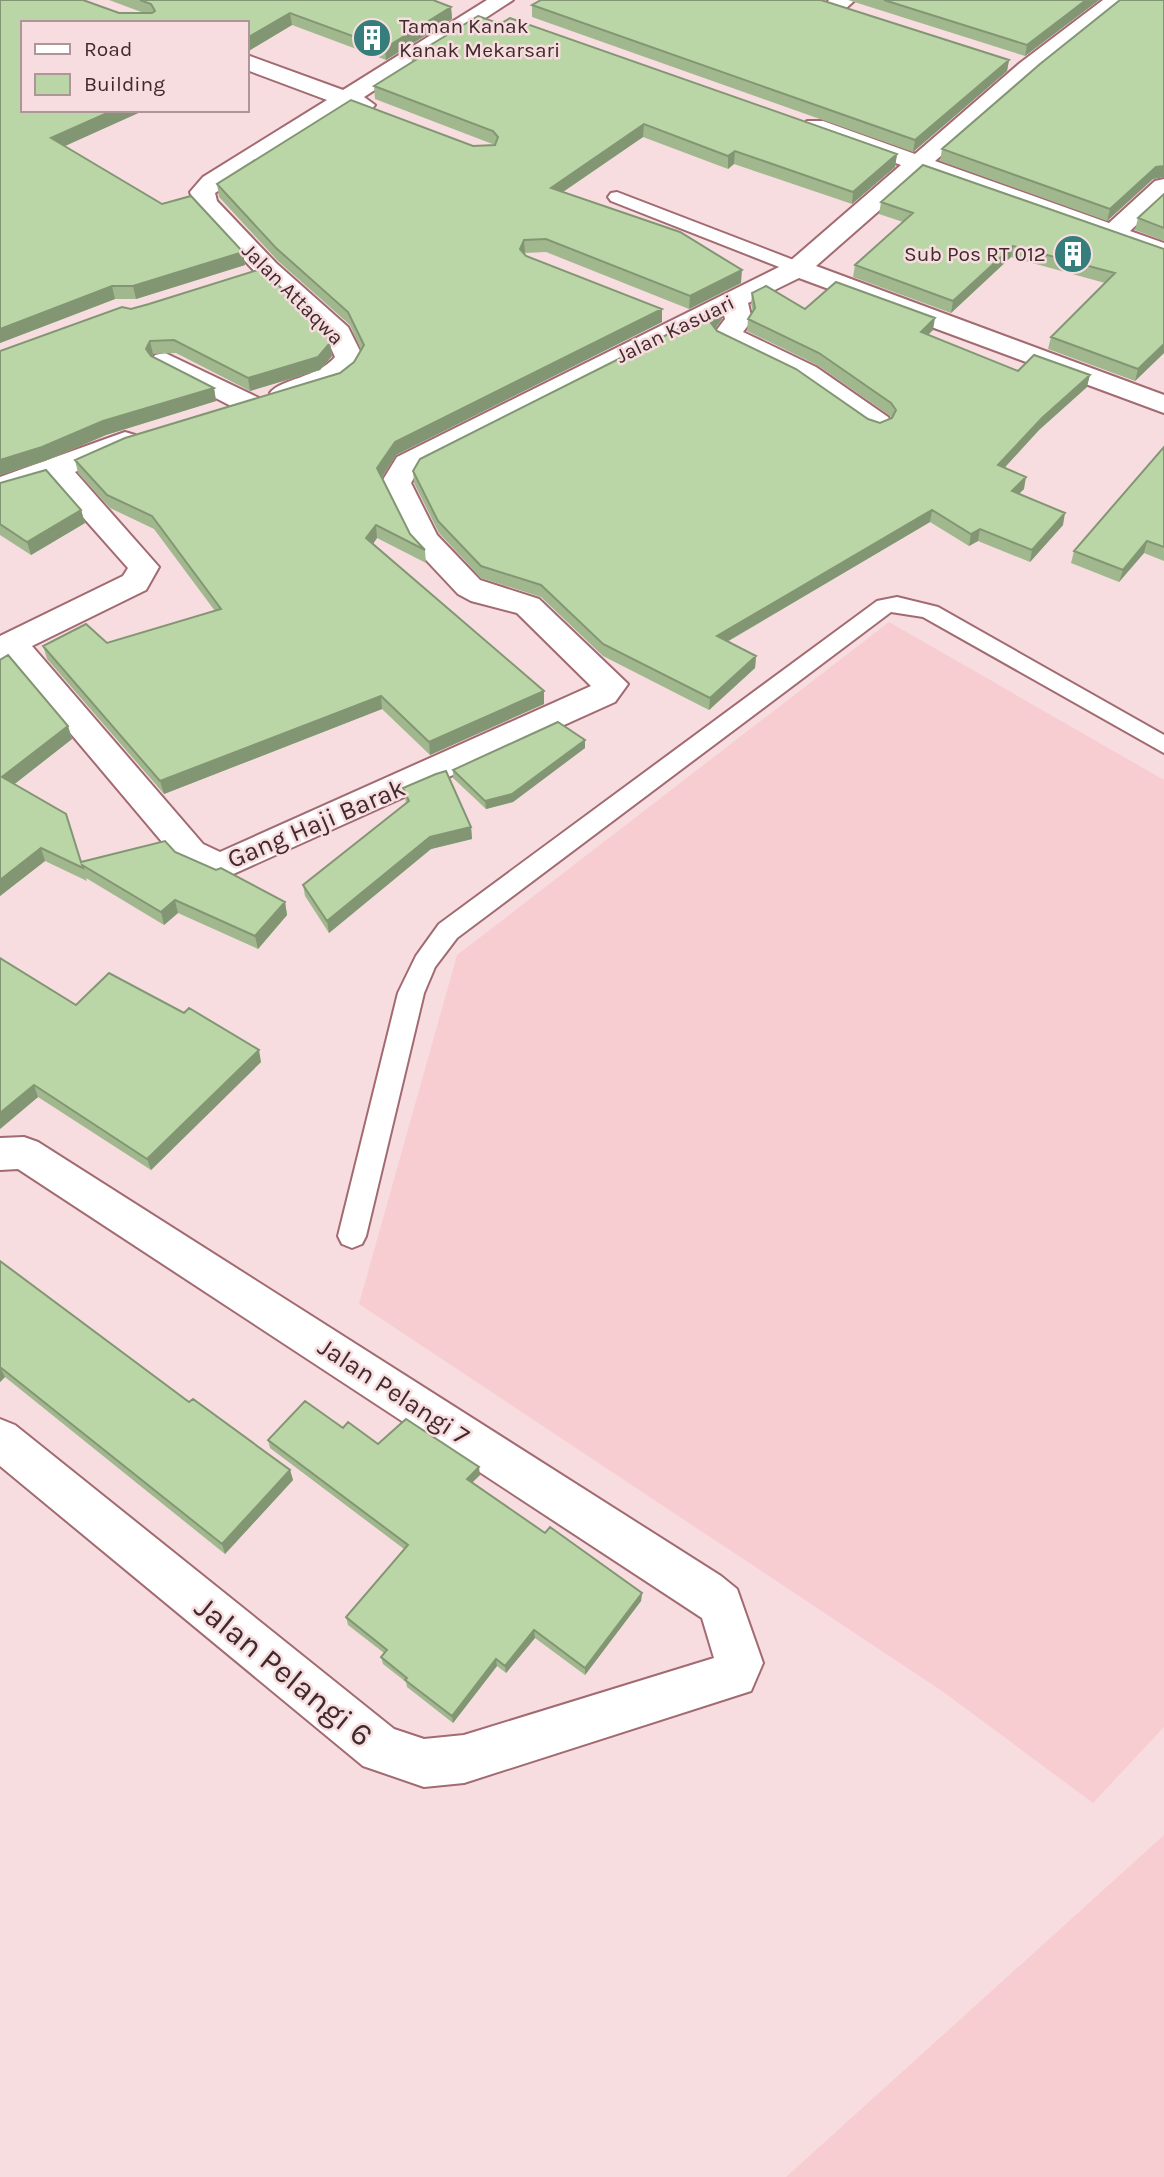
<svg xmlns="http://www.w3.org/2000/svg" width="1164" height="2177" font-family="Karla,sans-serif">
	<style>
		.built { fill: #f8cdd1 }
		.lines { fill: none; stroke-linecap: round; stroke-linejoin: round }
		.lane-casing { stroke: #a26a71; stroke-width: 4 }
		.street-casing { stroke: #a26a71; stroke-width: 4 }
		.lane { fill: #fff; fill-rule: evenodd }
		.street { fill: #fff; fill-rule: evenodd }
		.wall { fill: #a1b88f }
		.shaded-wall { fill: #839674 }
		.building { fill: #bbd6a6; stroke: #839674; stroke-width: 2 }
		.labels { text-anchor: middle; stroke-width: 5; stroke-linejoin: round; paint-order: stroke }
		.far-poi-label { font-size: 21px; fill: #412a2c; stroke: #f7dddf; text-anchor: start }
		.far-street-label { font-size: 21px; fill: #412a2c; stroke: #f7dddf }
		.street-label { font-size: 26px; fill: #412a2c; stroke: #f7dddf }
		.near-street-label { font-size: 32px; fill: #412a2c; stroke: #f7dddf }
	</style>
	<rect width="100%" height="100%" fill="#f7dddf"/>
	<!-- built -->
	<path class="built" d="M889 622 1164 780V1727L1093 1803 942 1691 359 1304 457 955Z
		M1164 1835V2177H786Z"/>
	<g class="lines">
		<defs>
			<path id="lane" d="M617 192 804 264 807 268 804 272H792L611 201 608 197 611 193Z
				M897 597 938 607 1164 735V753L923 617 891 612 457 938 435 967 424 993 366 1236 362 1244 352 1248 342 1244 338 1236 398 993 416 956 439 924 877 601Z"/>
			<path id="street" d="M487 0H513L364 97 375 105 371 110 363 112 347 107 215 193 217 201 276 263 348 327 363 357C345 382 306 407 274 399L270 393C280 379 317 378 335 357L326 337 258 275 196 208 190 192 203 177 327 100 247 70V55L343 90Z
				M829 0H855L843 11 835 13 824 6Z
				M1103 0H1128L1036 73 935 161 1109 223 1155 181 1164 179V199L1130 231 1164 243V260L922 173 816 266 1164 395V413L799 278 748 303 752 320 743 332 816 367 888 417 892 423 888 429 878 432 868 429 796 379 717 341 713 335 725 319 724 315 419 469 411 483 437 535 480 580 539 599 628 684 615 702 220 880 179 862 7 658 0 660V636L123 576 128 568 50 480 0 496V477L125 432 135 435 139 441 135 447 75 472 159 567 146 590 32 646 203 844 220 852 591 686 517 613 471 601 458 594 413 546 381 483 397 457 789 262 901 165 807 131 803 126 807 121H823L915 154 1020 63Z
				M165 353 259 398 263 404 259 410 249 412 239 410 155 367 151 361 155 355Z
				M24 1137 38 1142 721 1576 737 1589 763 1663 751 1691 464 1783 424 1787 363 1766 0 1466V1419L15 1425 394 1729 424 1739 464 1735 714 1658 702 1618 18 1169 0 1170V1138Z"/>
		</defs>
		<!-- lane casing -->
		<use href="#lane" class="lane-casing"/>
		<!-- street casing -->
		<use href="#street" class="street-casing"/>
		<!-- lane -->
		<use href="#lane" class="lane"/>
		<!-- street -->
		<use href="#street" class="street"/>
	</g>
	<!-- wall -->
	<path class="wall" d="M0 0H83L119 13H144L109 0H433L451 7 452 19 386 60 292 25 247 52V23H23V110H145L64 146 162 204 191 196 243 252 245 265 136 299H115L0 343Z
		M848 0H1099L1025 56Z
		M1164 0V177L1153 179 1107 221 940 161 942 149Z
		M532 5 1009 60 1007 71 913 152 532 17Z
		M411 57 897 154 895 167 852 204 734 164 728 169 643 137 563 192 741 283 689 309 546 252 525 253 526 256 662 322 396 455 382 477 410 534 425 550 426 563 377 538 373 544 544 691V704L430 755 382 709 164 794 47 659 43 646 107 643 215 611 154 529 110 508 78 473 75 460 340 373 354 362 361 350 350 325 278 261 219 197 217 184 473 146 495 145 375 99 374 86 412 62Z
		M1164 194V241L1135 230 1138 218Z
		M881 202 1164 249V353L1135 381 1048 349 1051 337 1105 283 1011 257 951 313 853 277 855 265 903 222 879 214Z
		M752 293 805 309 933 330 928 335 1018 371 1087 387 1039 430 1004 468 1024 489 1019 493 1063 525 1030 562 978 541 969 546 930 522 727 642 756 656 755 668 709 710 603 656 541 597 481 578 439 533 414 483 413 471 722 319 715 329 717 331 868 419 880 423 892 418 889 415 817 365 747 331 748 319 753 312 751 304Z
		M122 307 330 343 332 356 320 370 250 391 176 353 153 354 152 356 214 388 216 401 106 435 45 461 0 475V351Z
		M1164 447V561L1144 553 1119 582 1071 563 1074 551Z
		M0 483 81 510 85 523 31 555 0 535Z
		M0 660 68 726 72 739 14 784 81 862 175 852 285 902 287 915 258 949 178 913 164 925 86 878 87 881 45 861 0 896Z
		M585 748 513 802 486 809 453 778V770Z
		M403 788 471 827 472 839 431 849 329 933 305 896 303 885 406 803Z
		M76 1005 261 1062 151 1170 38 1097 0 1129Z
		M0 1261 189 1402 290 1470 293 1480 225 1554 5 1377 0 1382Z
		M343 1428 378 1444 480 1475 472 1483 545 1533 642 1593 641 1601 585 1675 535 1638 506 1673 497 1666 453 1723 407 1687 406 1682 383 1664 381 1657 384 1653 348 1625 346 1617 404 1549 270 1448 268 1440Z"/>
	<!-- shaded-wall -->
	<path class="shaded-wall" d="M1086 0H1099L1025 56 1027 45Z
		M451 7 452 19 386 60 385 48Z
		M290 13 292 25 247 52V38Z
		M1009 60 1007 71 913 152 915 140Z
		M114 110H145L54 151 51 138Z
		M644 124 643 137 551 200V188Z
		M735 151 734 164 728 169V156Z
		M897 154 895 167 852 204 853 192Z
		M1164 166V177L1153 179 1107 221 1110 209 1156 167Z
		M524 240 525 253 521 261 520 249Z
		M1013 246 1011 257 951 313 953 301Z
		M243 252 245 265 136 299 133 286Z
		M742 270 741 283 689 309 690 296Z
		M112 286 115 299 0 343V329Z
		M722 307V319L710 335 711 323Z
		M662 309V322L396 455 379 482 377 468 395 442Z
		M935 318 933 330 919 343 921 332Z
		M150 341 153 354 149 362 146 349Z
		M330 343 332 356 320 370 250 391 248 378Z
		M1164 344V353L1135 381 1138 369Z
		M1090 375 1087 387 1039 430 996 477 998 465 1042 418Z
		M214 388 216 401 106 435 45 461 0 475V460L103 421Z
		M1026 477 1024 489 1010 503 1012 491Z
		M81 510 85 523 31 555 27 542Z
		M932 510 930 522 716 648 717 636Z
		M1065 513 1063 525 1030 562 1032 550Z
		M376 525 377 538 368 551 366 538Z
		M980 529 978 541 969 546 971 534Z
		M1147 541 1144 553 1119 582 1123 570Z
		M756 656 755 668 709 710 710 698Z
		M544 691V704L430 755 429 742Z
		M381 696 382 709 164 794 160 781Z
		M68 726 72 739 7 790 2 777Z
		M585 740V748L513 802 486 809 485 801Z
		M471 827 472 839 431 849 329 933 327 921 430 837Z
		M41 848 45 861 0 896V880Z
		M175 900 178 913 164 925 161 912Z
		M285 902 287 915 258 949 255 936Z
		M259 1050 261 1062 151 1170 147 1159Z
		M34 1085 38 1097 0 1129V1113Z
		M0 1367 5 1377 0 1382Z
		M479 1467 480 1475 467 1487V1479Z
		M290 1470 293 1480 225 1554 222 1544Z
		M642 1593 641 1601 585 1675V1668Z
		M534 1630 535 1638 506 1673 505 1666Z
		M496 1659 497 1666 453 1723 452 1716Z"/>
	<!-- building -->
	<path class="building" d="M0 0H83L119 13H152L155 11 151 4 140 0H433L451 7 385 48 290 13 247 38V23H23V110H114L51 138 162 204 191 196 243 252 133 286H112L0 329Z
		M541 0H821L1009 60 915 140 532 5Z
		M884 0H1086L1027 45Z
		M1120 0H1164V166L1156 167 1110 209 942 149 1040 64Z
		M478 16 500 24 510 18 897 154 853 192 735 151 728 156 644 124 551 188 680 232 742 270 690 296 546 239 524 240 520 249 526 256 662 309 395 442 377 468 410 534 425 550 376 525 366 538 544 691 429 742 381 696 160 781 43 646 86 624 107 643 221 609 152 516 107 495 75 460 125 438 340 373 354 362 364 345 348 312 276 248 217 184 351 100 473 146 495 145 498 137 493 131 374 86 417 59 411 57Z
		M923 165 1164 249V344L1138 369 1051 337 1115 273 1013 246 953 301 855 265 913 213 881 202Z
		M1164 194V228L1138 218Z
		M261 269 322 326 330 343 318 357 248 378 174 340 150 341 146 349 151 356 214 388 103 421 42 447 0 460V351L122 307 131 309 149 304Z
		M836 282 935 318 921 332 1018 371 1034 355 1090 375 1042 418 998 465 1026 477 1012 491 1065 513 1032 550 980 529 971 534 932 510 717 636 756 656 710 698 603 644 541 585 481 566 438 521 413 471 420 459 722 307 711 323 717 331 796 369 868 419 880 423 892 418 896 410 891 403 819 353 748 319 755 308 752 293 766 286 805 309Z
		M1164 447V547L1147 541 1123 570 1074 551Z
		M46 470 81 510 27 542 0 524V483Z
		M8 655 68 726 2 777 66 814 81 862 165 841 175 852 216 870 221 868 285 902 255 936 175 900 161 912 82 865 83 868 41 848 0 880V660Z
		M558 722 585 740 512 794 485 801 453 770Z
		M446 771 471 827 430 837 327 921 303 885 409 801 403 788 436 774Z
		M0 958 76 1005 109 973 184 1013 189 1008 259 1050 147 1159 34 1085 0 1113Z
		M0 1261 189 1402 193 1399 290 1470 222 1544 0 1367Z
		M305 1401 343 1428 348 1422 378 1444 406 1419 479 1467 467 1479 545 1533 550 1527 642 1593 585 1668 534 1630 505 1666 496 1659 452 1716 405 1680 407 1678 381 1657 387 1650 346 1617 408 1545 268 1440Z"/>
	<!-- icons -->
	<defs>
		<symbol id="building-disc" viewBox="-11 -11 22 22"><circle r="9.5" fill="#367e7b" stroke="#f7dddf"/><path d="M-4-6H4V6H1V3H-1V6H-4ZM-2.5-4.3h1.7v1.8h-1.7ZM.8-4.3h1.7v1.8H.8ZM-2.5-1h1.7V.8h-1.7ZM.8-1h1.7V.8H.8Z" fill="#fff"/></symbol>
	</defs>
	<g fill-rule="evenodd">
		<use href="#building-disc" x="350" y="16" width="44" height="44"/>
		<use href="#building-disc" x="1051" y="232" width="44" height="44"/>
	</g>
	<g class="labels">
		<!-- far-poi labels -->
		<g class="far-poi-label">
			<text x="399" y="33">Taman Kanak<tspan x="399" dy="24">Kanak Mekarsari</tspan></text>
			<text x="1046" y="261" text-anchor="end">Sub Pos RT 012</text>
		</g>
		<!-- far-street labels -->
		<g class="far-street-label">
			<text transform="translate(293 294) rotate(45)" y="7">Jalan Attaqwa</text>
			<text transform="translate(675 329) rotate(-26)" y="7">Jalan Kasuari</text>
		</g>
		<!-- street labels -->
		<g class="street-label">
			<text transform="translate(316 823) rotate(-23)" y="9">Gang Haji Barak</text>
			<text transform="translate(394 1391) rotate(33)" y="9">Jalan Pelangi 7</text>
		</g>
		<!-- near-street labels -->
		<g class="near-street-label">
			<text transform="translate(284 1671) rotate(39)" y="11">Jalan Pelangi 6</text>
		</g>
	</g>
	<!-- legend -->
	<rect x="21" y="21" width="228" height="91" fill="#f7dddf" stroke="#ae9597" stroke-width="2"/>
	<rect x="35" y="44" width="35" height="10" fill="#ffffff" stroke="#ae9597" stroke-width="2"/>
	<text x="84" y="56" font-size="21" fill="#412a2c">Road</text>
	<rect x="35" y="74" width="35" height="21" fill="#bbd6a6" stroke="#ae9597" stroke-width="2"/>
	<text x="84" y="91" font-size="21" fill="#412a2c">Building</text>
</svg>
